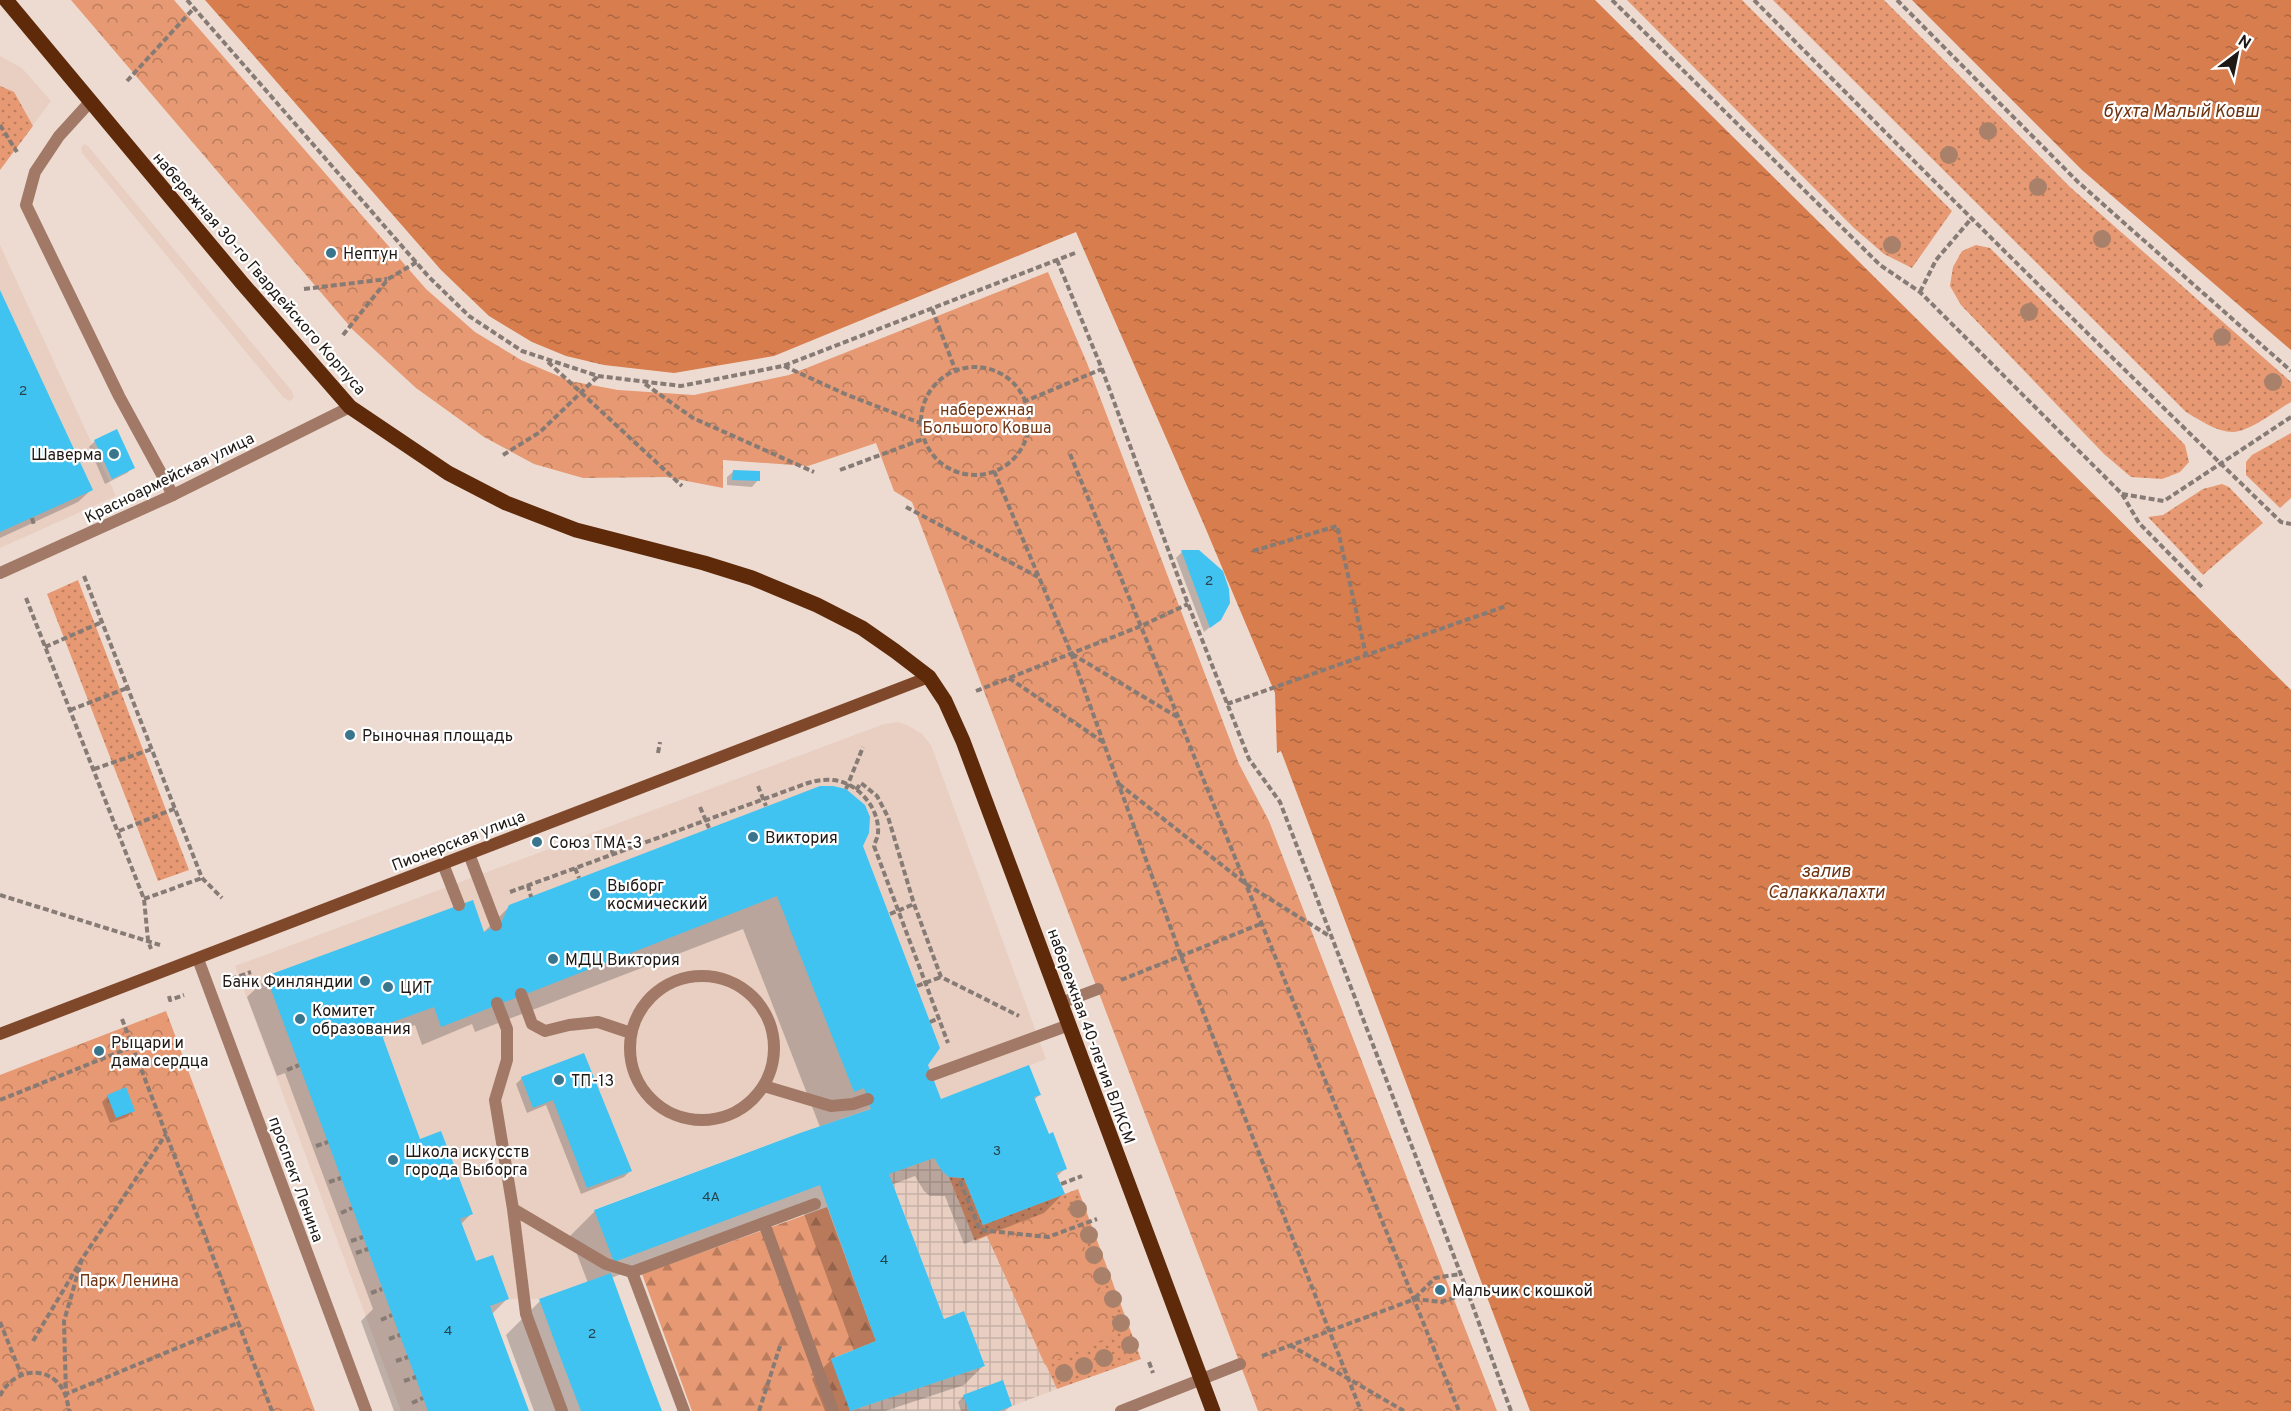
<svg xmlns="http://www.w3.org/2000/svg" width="2291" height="1411" font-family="Overpass,sans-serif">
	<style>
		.built { fill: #e8cfc2 }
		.industrial { fill: url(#industrial-grid) }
		.grass { fill: url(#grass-dots) }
		.forest { fill: url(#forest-firs) }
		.park { fill: url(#park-crowns) }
		.water { fill: url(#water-ripples) }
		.shadow { fill: #0003 }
		.building { fill: #40c3f1 }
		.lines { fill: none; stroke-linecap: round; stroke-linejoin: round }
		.path { stroke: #877b75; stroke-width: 4; stroke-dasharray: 6 3; stroke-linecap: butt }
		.lane { stroke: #a17966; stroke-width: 12 }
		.street { stroke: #a17966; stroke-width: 12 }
		.secondary { stroke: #7f482b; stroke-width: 12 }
		.primary { stroke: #5e2a0a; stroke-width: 15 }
		.tree { fill: #a9806a }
		.poi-dot { fill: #39758c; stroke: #fff; stroke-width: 2 }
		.labels { text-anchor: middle; stroke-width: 4.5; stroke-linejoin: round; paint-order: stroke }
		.number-label { font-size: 14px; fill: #27444d }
		.poi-label { font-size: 16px; fill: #1f1916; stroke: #fff; text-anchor: start }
		.street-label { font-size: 16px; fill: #1f1916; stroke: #fff }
		.park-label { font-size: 16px; fill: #713614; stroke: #fff }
		.water-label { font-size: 18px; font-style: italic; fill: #6e3311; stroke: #fff }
	</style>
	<defs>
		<pattern id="industrial-grid" width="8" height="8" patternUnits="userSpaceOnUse" patternTransform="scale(1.5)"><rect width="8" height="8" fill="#e8cfc2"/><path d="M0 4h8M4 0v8" fill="none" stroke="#c7b1a6"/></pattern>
		<pattern id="grass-dots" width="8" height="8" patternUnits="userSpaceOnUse" patternTransform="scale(1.5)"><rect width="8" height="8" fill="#e69972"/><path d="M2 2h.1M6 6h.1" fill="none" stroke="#ba7c5d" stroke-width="1.8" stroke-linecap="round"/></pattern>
		<pattern id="forest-firs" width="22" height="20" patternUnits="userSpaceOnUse" patternTransform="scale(1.5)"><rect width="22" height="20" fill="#e69972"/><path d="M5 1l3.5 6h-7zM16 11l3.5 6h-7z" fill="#ba7c5d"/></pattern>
		<pattern id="park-crowns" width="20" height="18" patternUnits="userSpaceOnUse" patternTransform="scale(1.5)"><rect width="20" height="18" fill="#e69972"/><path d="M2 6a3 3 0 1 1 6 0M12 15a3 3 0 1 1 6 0" fill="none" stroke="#ba7c5d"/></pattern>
		<pattern id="water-ripples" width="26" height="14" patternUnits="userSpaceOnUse" patternTransform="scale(1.5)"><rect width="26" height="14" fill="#d77d4e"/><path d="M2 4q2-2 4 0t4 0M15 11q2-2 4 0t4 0" fill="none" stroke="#ae6640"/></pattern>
	</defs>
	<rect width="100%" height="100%" fill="#eddbd2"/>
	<!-- built -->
	<path class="built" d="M0 56 22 68 51 101 0 170Z
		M84 144 88 146 292 391 294 398 289 401 283 397 82 153 81 148Z
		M0 245 116 496 0 548Z
		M898 722 909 726 922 734 931 745 1046 1059 941 1099 936 1085 800 1133 595 1209 614 1262 611 1273 539 1299H509L490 1306 529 1411H401L235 966 884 724Z"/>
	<!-- industrial -->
	<path class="industrial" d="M934 1158 942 1171 949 1177 975 1240 987 1235 1057 1389 999 1411H850L985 1366 964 1311 944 1319 889 1174Z"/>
	<!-- grass -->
	<path class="grass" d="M1627 0H1742L1952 211 1912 268 1884 254 1854 228Z
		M1773 0H1884L2070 187 2291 382V402C2277 410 2249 432 2233 432 2216 432 2200 420 2186 412Z
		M0 86 14 92 33 126 0 170Z
		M1976 245 1990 248 2185 445 2189 462 2180 472 2162 479 2131 477 2104 454 1961 305 1950 286 1953 267 1962 251Z
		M2291 433V498L2280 508 2246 475V462L2252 455Z
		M2222 484 2229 487 2263 523 2203 575 2148 517 2163 515 2203 489Z
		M78 580 189 870 158 881 47 594Z
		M949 1177 964 1178 983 1225 1078 1189 1141 1359 1057 1389 987 1236 975 1241Z"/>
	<!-- forest -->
	<path class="forest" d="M827 1207 876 1341 831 1359 851 1411H692L642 1274Z"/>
	<!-- park -->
	<path class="park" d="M71 0H174L426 289 475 332 521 360 570 381 618 390 694 395 789 375 1048 272 1087 363 1239 764 1269 821 1497 1411H1258L912 502 894 491 876 443 808 466 723 460V488L666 477 583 478 534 464 484 437 416 388 353 330Z
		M166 1011 315 1411H0V1075Z
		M1068 1204 1118 1334 1045 1365 987 1235Z"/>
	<!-- water -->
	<path class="water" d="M205 0H1595L2291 690V1411H1530L1281 751 1277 753 1275 693 1205 527 1076 232 774 356 674 373 604 365 566 356 532 342 489 316 441 270Z
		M1912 0H2291V350L2082 170Z"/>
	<!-- shadow -->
	<path class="shadow" d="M0 293 91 490 78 502 0 538Z
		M95 441 133 467 127 473 105 484 89 447Z
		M734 471 758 480 752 487 727 485V477Z
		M1182 552H1199L1220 619 1204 632 1176 558Z
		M861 846 926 1065 940 1101 1039 1095 1034 1100 1048 1136 1065 1169 1056 1177 1063 1194 1044 1213 964 1244 945 1196H930L924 1191 915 1176 891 1185 943 1321 983 1366 964 1385 885 1411H825L812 1379 831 1360 854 1351 800 1203 793 1209 611 1278 660 1411H534L506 1335 540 1301 588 1283 570 1236 595 1211 820 1127 743 929 475 1032 472 1024 422 1045 415 1025 381 1038 419 1141 471 1214 460 1225 475 1263 508 1298 491 1315 528 1411H394L361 1321 373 1309 285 1073 277 1076 247 997 267 978 472 902 483 933 510 906Z
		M583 1055 630 1171 624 1177 581 1194 546 1105 527 1113 516 1084 522 1078Z
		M108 1096 133 1111 127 1117 110 1123 102 1102Z
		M964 1396 1011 1406 1005 1411H961L958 1402Z"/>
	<!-- building -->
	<path class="building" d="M0 290 93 490 0 532Z
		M117 429 135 468 112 479 94 440Z
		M733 470 760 471V481L732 480Z
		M1181 550H1199L1223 571 1229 589 1230 603 1221 620 1210 628Z
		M820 786H833L846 789 865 805 870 817 869 833 863 846 940 1048 928 1065 941 1099 1029 1065 1041 1095 1034 1097 1049 1134 1053 1132 1067 1169 1056 1173 1065 1194 983 1225 964 1178 949 1177 942 1171 934 1158 889 1174 944 1319 964 1311 985 1366 850 1411 831 1359 876 1341 820 1185 614 1262 594 1210 800 1133 871 1109 864 1088 854 1092 777 896 441 1027 434 1007 379 1027 420 1139 441 1131 473 1214 460 1219 476 1261 493 1255 509 1299 490 1306 529 1411H428L266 976 473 900 484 932 501 923 509 905Z
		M584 1053 632 1171 587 1188 553 1100 533 1108 521 1077Z
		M126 1087 135 1111 116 1118 107 1095Z
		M611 1273 646 1369 662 1411H581L564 1367 539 1299Z
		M1003 1380 1012 1406 999 1411H969L963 1395Z"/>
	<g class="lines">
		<!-- path -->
		<path class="path" d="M187 0 428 276 469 316 522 351 598 376 681 386 783 366 1075 253
			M1612 0 1880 265 1920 292 2122 494 2139 523 2204 589
			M1754 0C1928 176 2103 350 2281 522L2291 524
			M1897 0 2078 182 2291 371
			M127 81 194 8
			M0 125 17 152
			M1057 260 1102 369 1188 604 1249 759 1280 802 1468 1293 1511 1411
			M304 289 387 279
			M1920 292 1936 260 1971 219
			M932 309 955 369
			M343 335 388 279 417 262
			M548 362 682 486
			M784 366 845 394 920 423
			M921 421a54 54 0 1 1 108 0a54 54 0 1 1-108 0Z
			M645 384 693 418 814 472
			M1023 402 1102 369
			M1070 454 1179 719 1459 1411
			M503 455 540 432 598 376
			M840 470 923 439
			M994 471 1071 653 1181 956 1361 1411
			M2122 494 2164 501 2291 417
			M906 507 1038 577
			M32 518 34 525
			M1253 551 1337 526 1366 655
			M84 576 202 878 222 898
			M26 598 144 899 148 940 151 949
			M45 647 102 622
			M1072 654 1179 718
			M1009 678 1103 742
			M976 691 1141 626 1188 604
			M1227 704 1506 606
			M70 710 127 688
			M658 753 660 742
			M94 769 152 749
			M1119 784 1246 884 1331 937
			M758 786 766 806
			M846 789 863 747
			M856 790 861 783 877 796 888 817 914 904 941 977 1019 1016
			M700 807 709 828
			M119 831 176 808
			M608 840 613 854
			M575 868 579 878
			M528 885 531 897
			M510 892 805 784C814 781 823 779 833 780 857 782 880 808 878 833 878 837 875 842 874 846L948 1043
			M0 895 160 945
			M144 899 202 878
			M890 914 914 904
			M231 979 251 972
			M1121 980 1263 923
			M917 986 941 977
			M169 996 170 1000 184 995
			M122 1019 272 1411
			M930 1022 939 1018
			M287 1070 299 1065
			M0 1100 134 1046
			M316 1146 328 1142
			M960 1181 980 1230 1048 1237 1097 1219
			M329 1182 341 1178
			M1061 1184 1082 1176
			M341 1213 352 1208
			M351 1241 363 1237
			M356 1253 368 1249
			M82 1259 64 1321 66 1394 240 1322
			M371 1293 382 1289
			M1415 1298 1435 1278 1460 1274
			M381 1320 392 1315
			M0 1322 21 1374
			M389 1339 400 1335
			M33 1341 82 1259 166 1134
			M1290 1345 1404 1411
			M1262 1356 1415 1299 1441 1302 1468 1293
			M396 1361 408 1357
			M1149 1362 1153 1373
			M404 1381 416 1377
			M0 1396C9 1375 37 1364 56 1381 65 1389 67 1399 69 1411
			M412 1403 423 1398
			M759 1411 780 1346"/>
		<!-- lane -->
		<path class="lane" d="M90 102 59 136 35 172 26 205 119 396 173 495
			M469 854 496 925
			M443 864 459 905
			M630 1048a72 72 0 1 1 144 0a72 72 0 1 1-144 0Z
			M521 994 532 1024 545 1031 569 1025 598 1022 631 1033
			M497 1003 507 1029V1060L495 1100 513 1209 526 1314 562 1411
			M932 1075 1069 1025
			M764 1086 831 1106 853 1104 868 1099
			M513 1209 606 1264 632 1272 815 1204
			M764 1223 833 1411
			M632 1272 684 1411"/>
		<!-- street -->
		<path class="street" d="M0 573 173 495 350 407
			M198 959 366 1411
			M1061 1003 1098 989
			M1121 1411 1240 1364"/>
		<!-- secondary -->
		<path class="secondary" d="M0 1034 929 677"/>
		<!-- primary -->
		<path class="primary" d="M6 0 242 283 350 407 448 473 506 503 576 530 704 563 752 578 817 605 862 628 895 651 929 677 945 701 963 741 1213 1411"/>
	</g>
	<!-- trees -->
	<g class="tree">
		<circle cx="1988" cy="131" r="9"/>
		<circle cx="1949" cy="155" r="9"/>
		<circle cx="2038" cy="187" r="9"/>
		<circle cx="2102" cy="239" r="9"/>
		<circle cx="1892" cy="245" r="9"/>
		<circle cx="2029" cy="312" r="9"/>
		<circle cx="2222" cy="337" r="9"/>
		<circle cx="2273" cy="382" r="9"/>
		<circle cx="1078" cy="1209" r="9"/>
		<circle cx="1089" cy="1235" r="9"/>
		<circle cx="1094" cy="1255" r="9"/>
		<circle cx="1102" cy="1276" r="9"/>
		<circle cx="1113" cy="1299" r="9"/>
		<circle cx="1121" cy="1323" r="9"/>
		<circle cx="1130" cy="1345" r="9"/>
		<circle cx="1104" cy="1358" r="9"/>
		<circle cx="1084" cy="1366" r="9"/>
		<circle cx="1064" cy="1373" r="9"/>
	</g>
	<!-- markers -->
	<g class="poi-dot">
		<circle cx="331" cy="253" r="6"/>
		<circle cx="114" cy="454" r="6"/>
		<circle cx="350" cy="735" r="6"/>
		<circle cx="753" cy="837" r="6"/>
		<circle cx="537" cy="842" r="6"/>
		<circle cx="595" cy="894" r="6"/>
		<circle cx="553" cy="959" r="6"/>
		<circle cx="365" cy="981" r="6"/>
		<circle cx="388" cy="987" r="6"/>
		<circle cx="300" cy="1019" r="6"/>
		<circle cx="99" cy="1051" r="6"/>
		<circle cx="559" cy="1080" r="6"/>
		<circle cx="393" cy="1160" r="6"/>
		<circle cx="1440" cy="1290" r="6"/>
	</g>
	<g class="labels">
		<!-- number labels -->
		<g class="number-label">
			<text x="23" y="395">2</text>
			<text x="1209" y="585">2</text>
			<text x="997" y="1155">3</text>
			<text x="711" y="1201">4А</text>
			<text x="884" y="1264">4</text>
			<text x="448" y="1335">4</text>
			<text x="592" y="1338">2</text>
		</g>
		<!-- poi labels -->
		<g class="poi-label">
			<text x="343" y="259">Нептун</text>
			<text x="102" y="460" text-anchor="end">Шаверма</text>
			<text x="362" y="741">Рыночная площадь</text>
			<text x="765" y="843">Виктория</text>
			<text x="549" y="848">Союз ТМА-3</text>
			<text x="607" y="891">Выборг<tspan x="607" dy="18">космический</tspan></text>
			<text x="565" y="965">МДЦ Виктория</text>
			<text x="353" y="987" text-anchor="end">Банк Финляндии</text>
			<text x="400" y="993">ЦИТ</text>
			<text x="312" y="1016">Комитет<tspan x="312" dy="18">образования</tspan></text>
			<text x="111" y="1048">Рыцари и<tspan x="111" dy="18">дама сердца</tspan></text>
			<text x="571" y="1086">ТП-13</text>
			<text x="405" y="1157">Школа искусств<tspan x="405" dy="18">города Выборга</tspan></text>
			<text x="1452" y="1296">Мальчик с кошкой</text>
		</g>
		<!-- street labels -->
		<g class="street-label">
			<text transform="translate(260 273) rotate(49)" y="6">набережная 30-го Гвардейского Корпуса</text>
			<text transform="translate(169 477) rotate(-26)" y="6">Красноармейская улица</text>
			<text transform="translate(458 840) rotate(-21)" y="6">Пионерская улица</text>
			<text transform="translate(1092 1036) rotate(70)" y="6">набережная 40-летия ВЛКСМ</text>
			<text transform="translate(297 1179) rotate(70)" y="6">проспект Ленина</text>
		</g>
		<!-- park labels -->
		<g class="park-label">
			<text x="987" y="415">набережная<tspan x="987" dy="18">Большого Ковша</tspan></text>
			<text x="129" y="1286">Парк Ленина</text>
		</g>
		<!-- water labels -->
		<g class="water-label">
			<text x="2181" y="117">бухта Малый Ковш</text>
			<text x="1826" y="877">залив<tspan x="1826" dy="21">Салаккалахти</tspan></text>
		</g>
	</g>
	<!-- north arrow -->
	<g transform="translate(2237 54) rotate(32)" stroke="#ffffff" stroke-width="4.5" paint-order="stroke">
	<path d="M0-4.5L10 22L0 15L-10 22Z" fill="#1f1916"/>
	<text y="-9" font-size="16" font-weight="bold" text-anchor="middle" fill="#1f1916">N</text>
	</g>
</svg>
